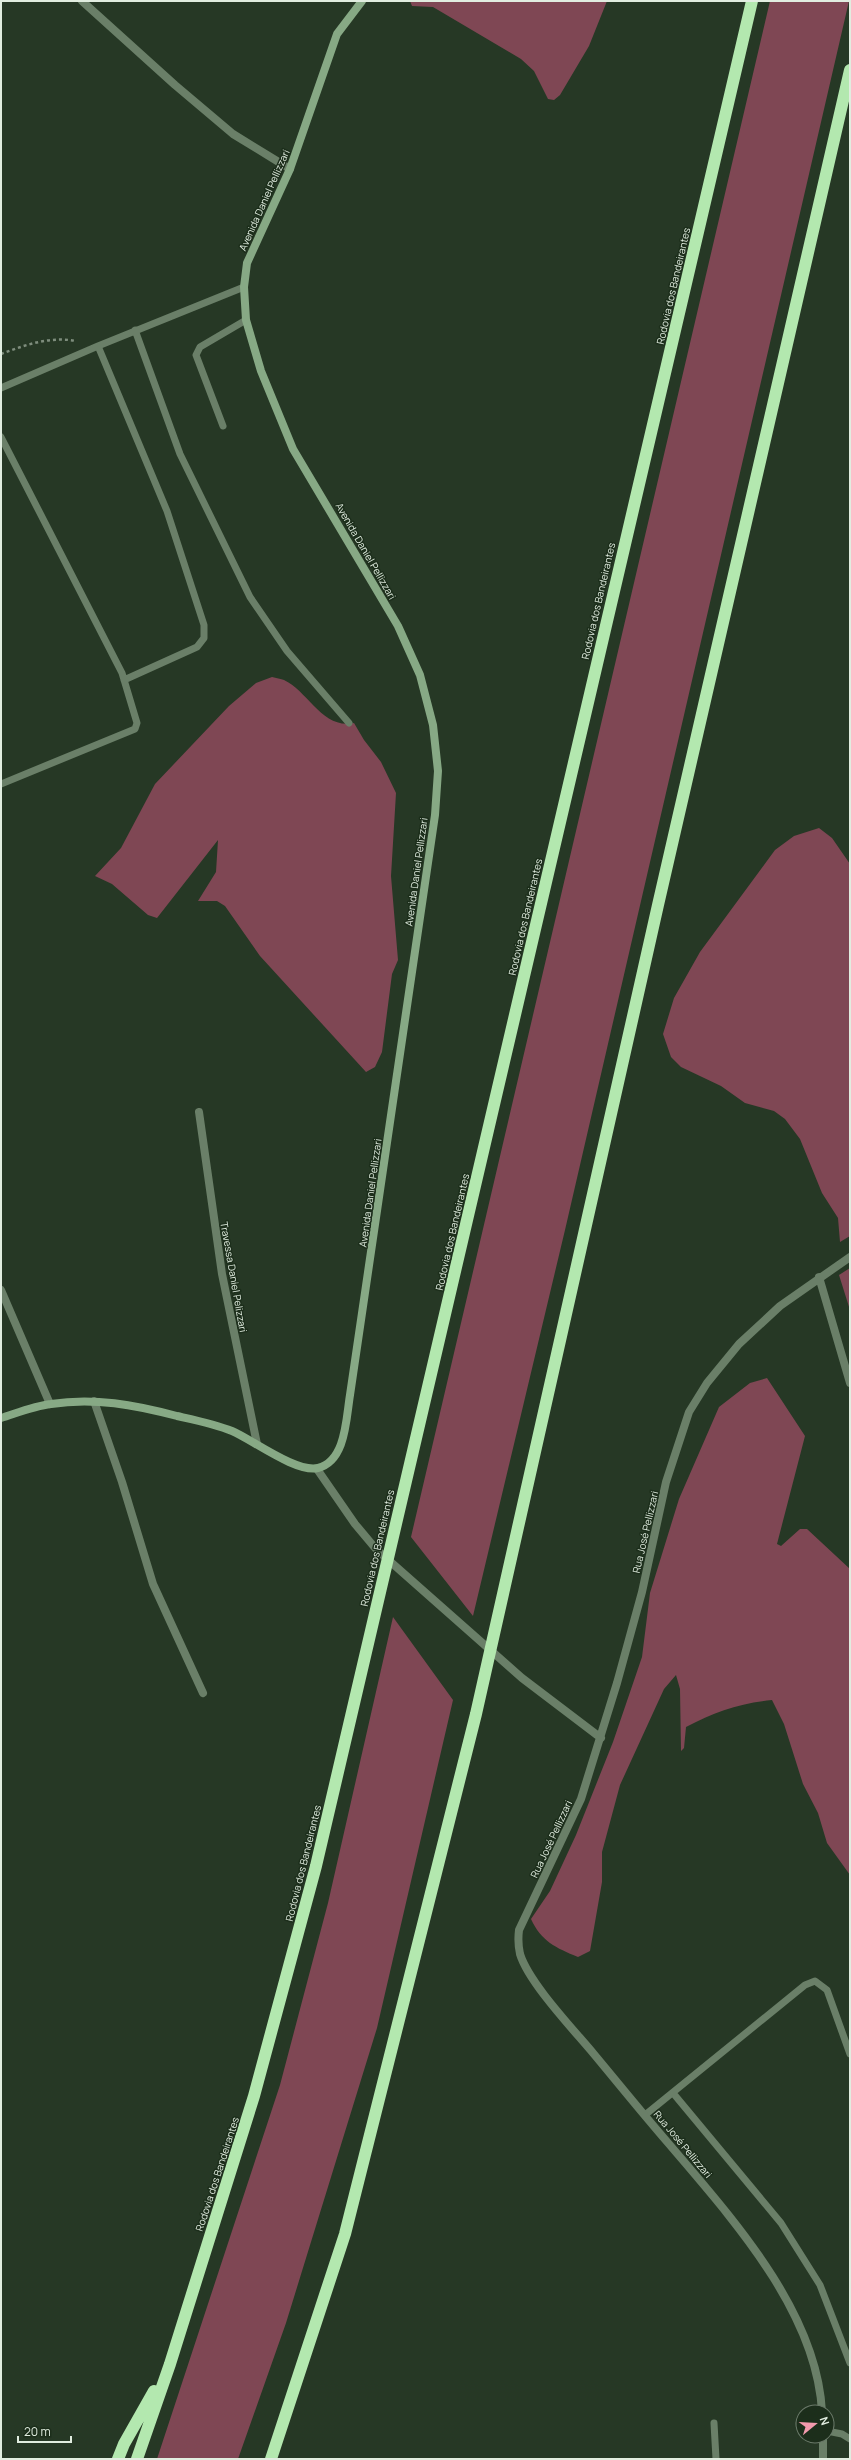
<svg xmlns="http://www.w3.org/2000/svg" width="851" height="2460" font-family="Manrope,sans-serif">
	<style>
		.green { fill: #7f4754 }
		.lines { fill: none; stroke-linecap: round; stroke-linejoin: round }
		.path { stroke: #7e8d7d; stroke-width: 2.5; stroke-dasharray: 3 3; stroke-linecap: butt }
		.lane { stroke: #6a7f68; stroke-width: 7 }
		.street { stroke: #6a7f68; stroke-width: 8 }
		.secondary { stroke: #87a985; stroke-width: 8 }
		.highway { stroke: #b3e8af; stroke-width: 12 }
		.labels { text-anchor: middle; stroke-width: 3; stroke-linejoin: round; paint-order: stroke }
		.street-label { font-size: 10px; fill: #e1ede0; stroke: #1c2e1b }
	</style>
	<rect width="100%" height="100%" fill="#263825"/>
	<!-- green -->
	<path class="green" d="M410 1H607L589 46 560 95 554 100 548 99 534 71 521 59 433 7 412 6Z
		M770 1H849L565 1230 473 1616 411 1537Z
		M272 677C276 678 281 679 284 680 308 691 323 730 354 723L364 740 381 762 396 793 391 876 398 960 392 974 382 1052 375 1067 366 1072 260 956 225 906 217 901H198L216 872 218 840 157 918 148 915 112 884 95 876 121 848 155 784 229 706 256 683Z
		M819 828 832 838 850 864V1236L840 1242 838 1218 822 1193 800 1139 785 1119 774 1111 745 1103 721 1086 681 1067 671 1057 663 1034 674 998 700 952 775 850 794 836Z
		M850 1268V1310L839 1275Z
		M767 1378 805 1436 777 1544 781 1546 800 1529H807L850 1569V1875L827 1843 818 1813 803 1784 784 1724 772 1700C740 1703 714 1712 686 1727L684 1748 681 1751 680 1689 676 1675 664 1689 620 1785 602 1852V1882L590 1951 578 1957C556 1948 541 1941 531 1919L550 1891 576 1835 613 1742 642 1657 650 1593 679 1499 719 1407 750 1383Z
		M393 1617 453 1700 377 2028 286 2323 238 2459H157L280 2085 328 1903Z"/>
	<g class="lines">
		<!-- path -->
		<path class="path" d="M1 354C25 345 50 336 76 341"/>
		<!-- lane -->
		<path class="lane" d="M135 330 180 454 250 597 287 651 349 723
			M98 346 167 511 204 625V638L197 647 124 680
			M1 388 98 346 244 287
			M223 426 196 355 200 347 246 320
			M1 437 122 673 137 723 135 729 1 784
			M673 2093 781 2223 820 2285 850 2363
			M645 2115 805 1985 815 1981 827 1990 850 2054
			M714 2423 716 2459
			M827 2431 842 2434 850 2439"/>
		<!-- street -->
		<path class="street" d="M82 1 175 85 233 134 290 169
			M199 1112 222 1274 257 1444
			M819 1277 850 1383
			M1 1290 50 1404
			M94 1401 122 1482 153 1584 203 1693
			M317 1469 355 1524 376 1549 522 1678 601 1738
			M822 2412C817 2311 731 2217 669 2144 643 2114 618 2083 593 2053 573 2029 529 1983 520 1954 518 1945 518 1938 519 1930L581 1799 617 1683 642 1592 666 1482 689 1412 707 1383 739 1344 780 1306 850 1257
			M823 2436V2459"/>
		<!-- secondary -->
		<path class="secondary" d="M1 1418C17 1413 34 1406 51 1404 94 1397 135 1405 177 1416 195 1420 215 1424 232 1431 253 1440 296 1473 318 1468 346 1461 346 1419 350 1395L435 815 438 771 433 725 420 675 398 626 293 449 261 371 246 320 244 287 247 263 290 169 337 34 362 1"/>
		<!-- highway -->
		<path class="highway" d="M118 2459 124 2444 154 2391
			M137 2459 170 2364 254 2096 316 1866 752 1
			M271 2459 345 2234 476 1714 658 905 850 70"/>
	</g>
	<g class="labels">
		<!-- street labels -->
		<g class="street-label">
			<text transform="translate(264 200) rotate(-66)" y="4">Avenida Daniel Pellizzari</text>
			<text transform="translate(673 286) rotate(-77)" y="4">Rodovia dos Bandeirantes</text>
			<text transform="translate(366 551) rotate(60)" y="4">Avenida Daniel Pellizzari</text>
			<text transform="translate(598 601) rotate(-77)" y="4">Rodovia dos Bandeirantes</text>
			<text transform="translate(416 872) rotate(-82)" y="4">Avenida Daniel Pellizzari</text>
			<text transform="translate(525 917) rotate(-77)" y="4">Rodovia dos Bandeirantes</text>
			<text transform="translate(370 1193) rotate(-82)" y="4">Avenida Daniel Pellizzari</text>
			<text transform="translate(452 1232) rotate(-77)" y="4">Rodovia dos Bandeirantes</text>
			<text transform="translate(234 1277) rotate(80)" y="4">Travessa Daniel Pelizzari</text>
			<text transform="translate(645 1532) rotate(-77)" y="4">Rua José Pellizzari</text>
			<text transform="translate(377 1548) rotate(-77)" y="4">Rodovia dos Bandeirantes</text>
			<text transform="translate(551 1839) rotate(-65)" y="4">Rua José Pellizzari</text>
			<text transform="translate(303 1863) rotate(-76)" y="4">Rodovia dos Bandeirantes</text>
			<text transform="translate(683 2144) rotate(50)" y="4">Rua José Pellizzari</text>
			<text transform="translate(217 2174) rotate(-72)" y="4">Rodovia dos Bandeirantes</text>
		</g>
	</g>
	<!-- border -->
	<rect width="851" height="2460" fill="none" stroke="#e1ede0" stroke-width="4"/>
	<!-- north arrow -->
	<g transform="translate(815 2424) rotate(72)"><circle r="19" fill="#1c2e1b" stroke="#6b7a6a"/>
	<path d="M0-3L7 15L0 10L-7 15Z" fill="#f29aad"/>
	<text y="-6" font-size="11" font-weight="bold" text-anchor="middle" fill="#e1ede0">N</text>
	</g>
	<!-- scale -->
	<path d="M18 2436v6h53v-6" fill="none" stroke="#e1ede0" stroke-width="2"/>
	<text x="24" y="2436" font-size="12" fill="#e1ede0" stroke="#1c2e1b" stroke-width="3" paint-order="stroke">20 m</text>
</svg>
